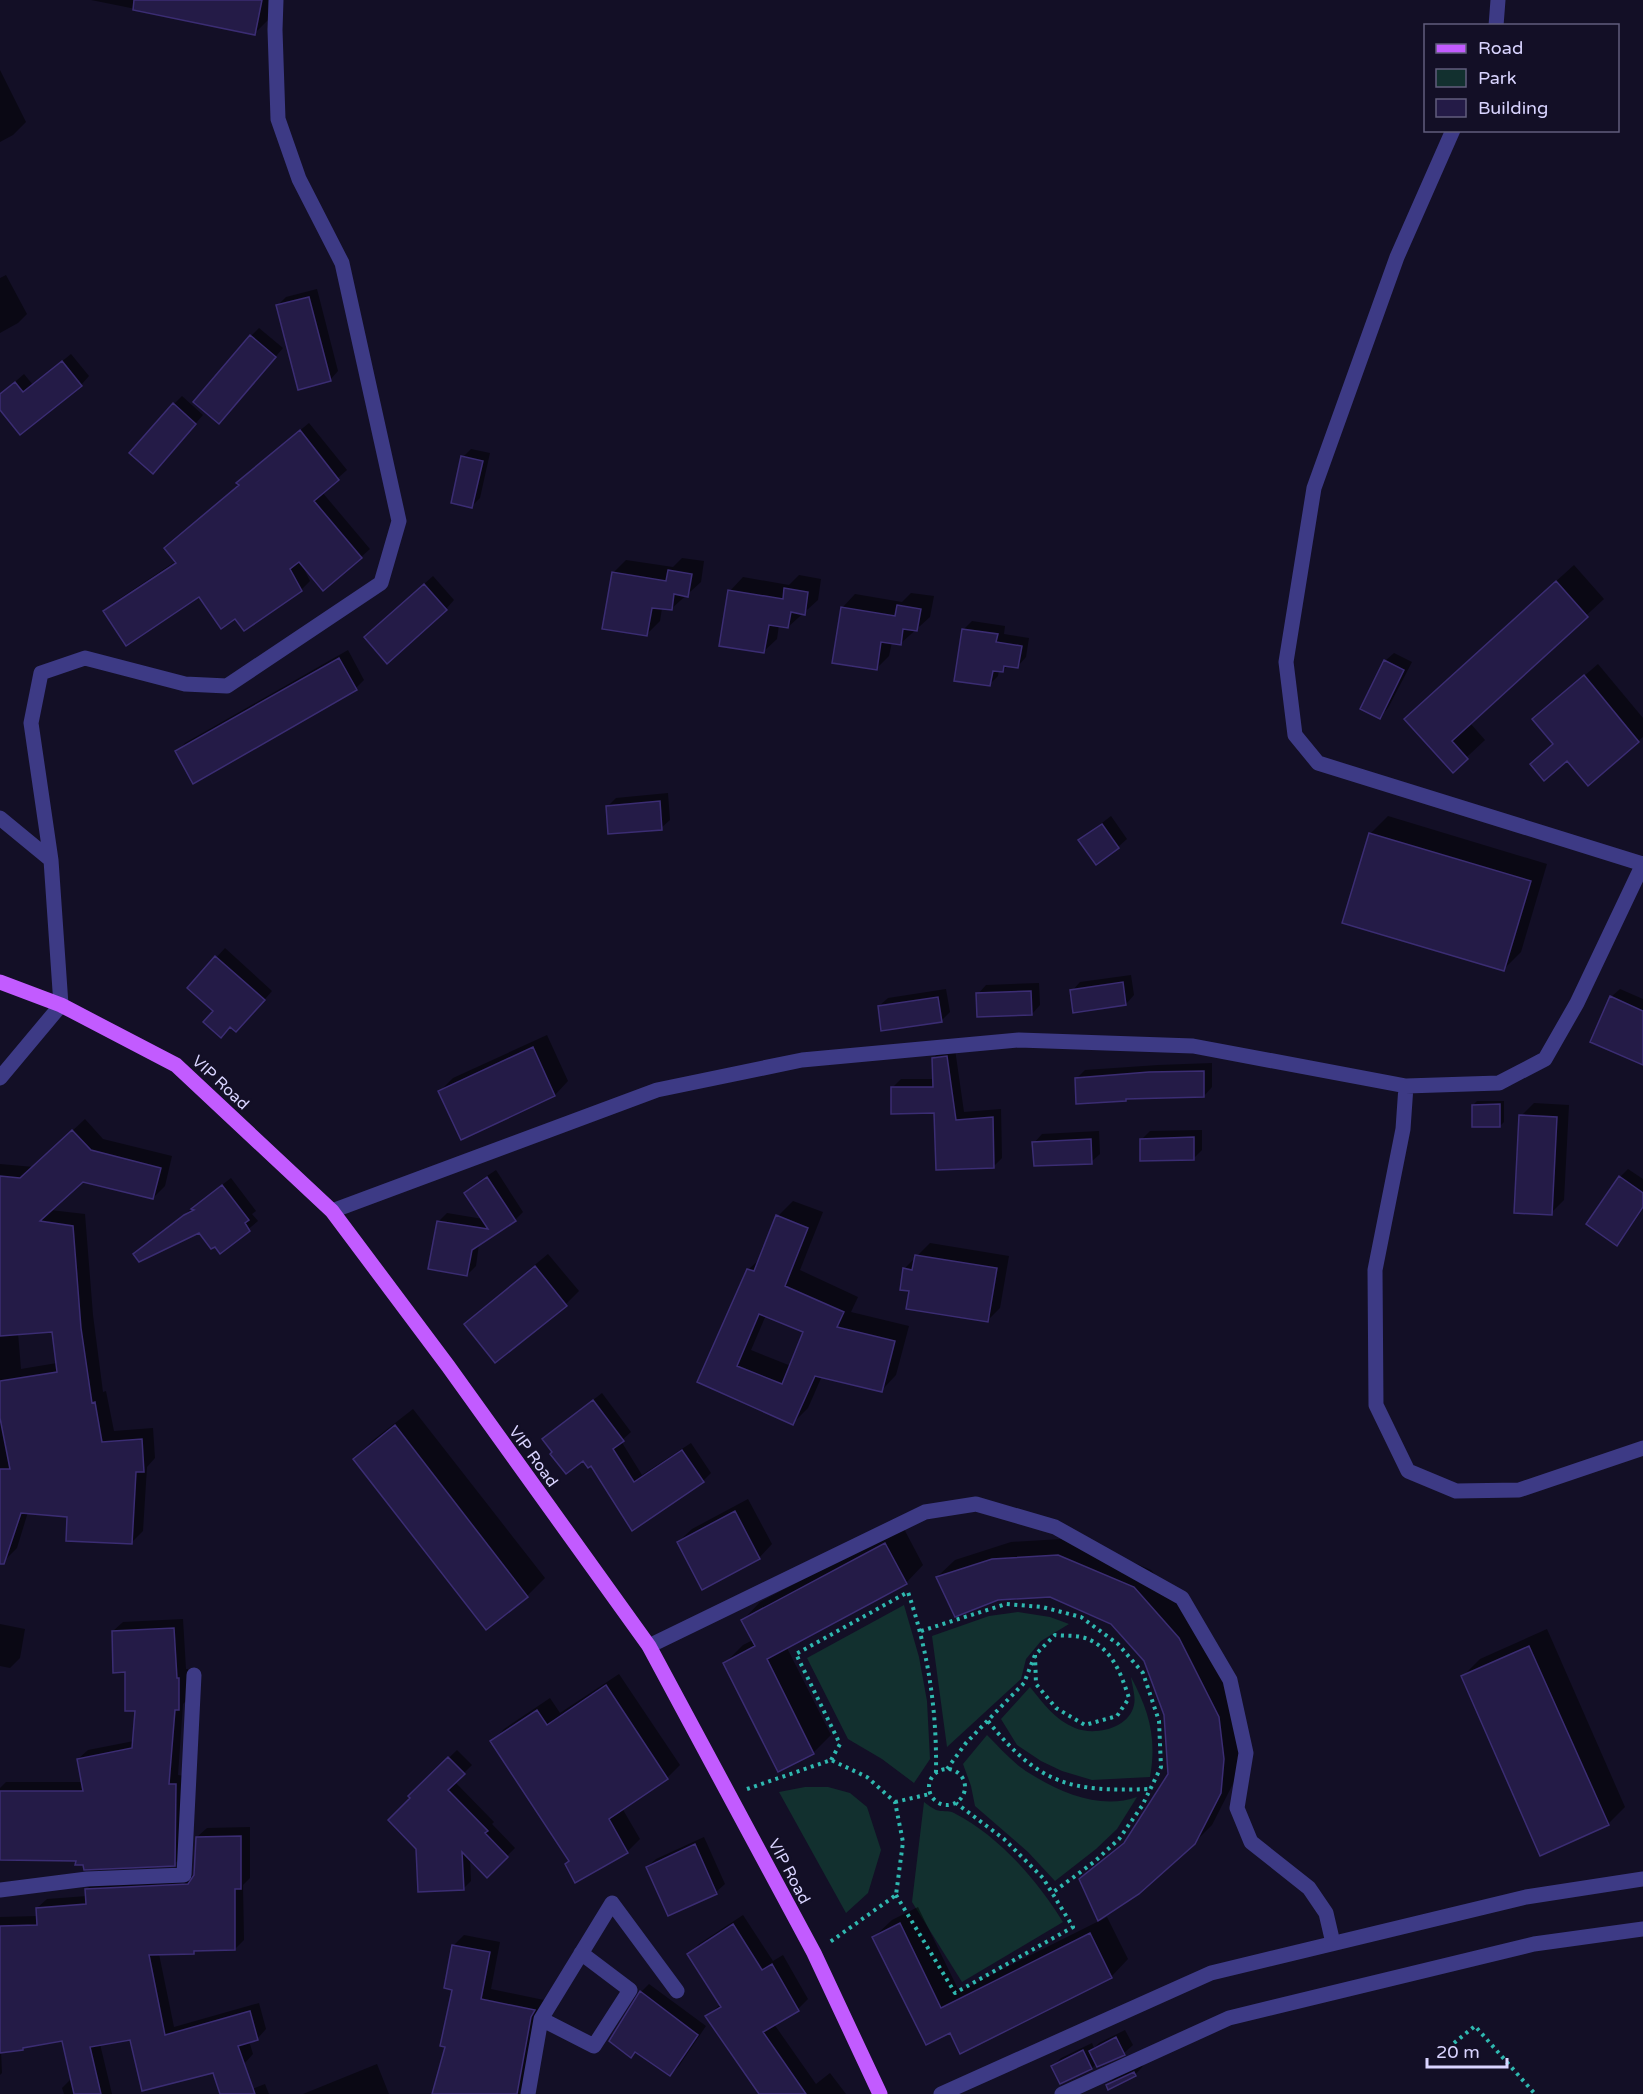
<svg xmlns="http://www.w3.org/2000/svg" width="1643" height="2094" font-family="'Varela Round',sans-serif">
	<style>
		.green { fill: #12302f }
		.shadow { fill: #0007; fill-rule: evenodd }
		.building { fill: #241b47; stroke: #3b2d73; stroke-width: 1.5; fill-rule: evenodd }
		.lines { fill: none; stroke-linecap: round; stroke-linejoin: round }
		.path { stroke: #2fb8b0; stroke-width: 4; stroke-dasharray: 3 4.5; stroke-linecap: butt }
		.minor { stroke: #3d3a85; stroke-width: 15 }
		.major { stroke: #c25bff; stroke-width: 15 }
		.labels { text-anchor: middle; stroke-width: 5; stroke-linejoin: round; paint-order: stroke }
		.street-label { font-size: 16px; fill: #d9d4ff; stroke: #130f26 }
	</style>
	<rect width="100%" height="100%" fill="#130f26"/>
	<!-- green -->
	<path class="green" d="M904 1605 919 1657 927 1701 930 1759 914 1783 882 1759 848 1739 807 1658Z
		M1018 1612 1050 1617 1069 1624 1041 1641 1026 1659 1021 1679 947 1747 932 1636 989 1616Z
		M1131 1677C1149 1711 1157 1738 1150 1777L1092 1780 1062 1771 1041 1761 1017 1745 1001 1719 1030 1687C1043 1703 1055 1720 1075 1728 1094 1736 1129 1729 1134 1705 1136 1697 1132 1685 1131 1677Z
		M987 1735C1000 1748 1014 1764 1029 1773 1061 1793 1101 1810 1137 1797L1117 1829 1096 1849 1055 1881 1028 1852 975 1806 971 1786 963 1764Z
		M805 1787H828L850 1793 867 1807 881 1850 868 1893 846 1913 779 1792Z
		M924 1802C928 1805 932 1808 936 1810 942 1812 948 1810 954 1813 999 1836 1037 1880 1063 1922L962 1982 912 1902Z"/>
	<!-- shadow -->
	<path class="shadow" d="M91 0H274L270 18 255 33Z
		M0 70 26 122 13 135 0 142Z
		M6 275 27 314 18 323 0 333V278Z
		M317 289 338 371 330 380 277 306 286 297Z
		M259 328 283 348 227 414 251 336Z
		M71 354 89 376 81 385 0 408V395L24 374 33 385Z
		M182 396 203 415 161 463 174 404Z
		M309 423 347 470 322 492 370 549 361 557 301 563 310 581 301 590 235 617 199 595 105 611 113 603 176 561 247 474Z
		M471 449 490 453 480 498 472 506 463 457Z
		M682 558 704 561 701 582 671 609 662 608 660 621 647 634 613 573 626 560 673 567Z
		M1574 565 1604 599 1470 723 1485 740 1453 770 1424 701Z
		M799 575 821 579 818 600 788 627 779 625 777 639 763 652 730 591 743 577 789 585Z
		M433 576 454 600 446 609 374 629Z
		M911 593 934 596 930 617 900 644 892 642 889 656 876 669 842 608 855 594 902 602Z
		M972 621 1005 626 1004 634 1029 638 1026 657 1018 666 1008 665 1003 671 999 670 998 676 989 685 963 630Z
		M348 650 364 680 356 688 177 752 185 743Z
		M1394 653 1412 662 1388 708 1380 717 1385 661Z
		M1598 664 1643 718V737L1638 741 1568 759 1534 719Z
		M668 793 670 820 661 828 608 806 616 798Z
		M1111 816 1127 839 1118 847 1080 840Z
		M1388 816 1547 864 1521 952 1503 970 1370 834Z
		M225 948 272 991 245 1022 215 1011 189 988Z
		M1131 975 1134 995 1126 1004 1072 991 1080 982Z
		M1039 983 1040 1005 1032 1014 978 994 986 985Z
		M946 989 950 1012 941 1021 879 1006 888 998Z
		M1620 989 1643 999V1063L1611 997Z
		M547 1035 568 1081 555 1095 461 1138 440 1091 453 1078Z
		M955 1049 964 1112 1001 1109 1002 1158 993 1167 935 1112 892 1088 901 1079H934L933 1058 942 1050Z
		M1212 1063V1087L1204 1096 1076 1079 1085 1070 1158 1065Z
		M1477 1101H1504V1122L1500 1126 1473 1105Z
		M1534 1103 1569 1105 1564 1200 1551 1213 1521 1116Z
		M85 1119 103 1139 172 1156 165 1186 153 1198 82 1180 50 1210 85 1214 93 1315 103 1392 106 1391 114 1431 153 1428 155 1458 147 1467 143 1531 131 1543 69 1516 28 1512 17 1548 5 1560 0 1558V1164L34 1167ZM53 1331 57 1363 21 1369 18 1333Z
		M1202 1130V1150L1194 1158 1141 1140 1150 1131Z
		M1099 1131 1100 1154 1091 1162 1034 1143 1042 1134Z
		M1628 1169 1643 1179V1209L1625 1235 1617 1244 1620 1177Z
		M496 1170 523 1212 515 1220 479 1244 476 1266 467 1275 439 1221 447 1213 483 1219 466 1193 475 1184Z
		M231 1178 256 1211 252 1214 258 1221 221 1252 199 1231 144 1246Z
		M793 1201 823 1212 800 1270 858 1297 851 1312 909 1326 896 1375 881 1391 822 1376 808 1408 793 1423 699 1381 749 1269 762 1257 778 1216ZM766 1315 805 1332 791 1366 751 1350Z
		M930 1243 1009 1256 1000 1308 987 1321 911 1290 904 1269Z
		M548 1254 579 1291 566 1304 466 1324 479 1311Z
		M602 1393 631 1432 621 1441 642 1475 691 1443 711 1473 703 1481 632 1529 592 1464 583 1459 554 1452 544 1439Z
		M413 1409 545 1578 527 1596 355 1459 372 1441Z
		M748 1499 772 1544 759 1558 702 1588 678 1542 692 1529Z
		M903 1527 923 1565 906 1583 786 1646 831 1735 813 1753 725 1663 743 1645 753 1640 743 1620 760 1602Z
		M1077 1538 1151 1570 1196 1621 1236 1699 1241 1740 1238 1774 1212 1825 1194 1843 1099 1919 1100 1921 1107 1917 1128 1959 1111 1977 951 2031 874 1937 892 1920 918 1907 959 1991 1099 1921 1081 1879 1099 1862 1130 1837 1170 1774 1166 1715 1145 1660 1112 1623 1050 1595 937 1577 955 1560 1011 1542Z
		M183 1619 186 1669H188V1699L183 1704 178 1775 185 1776 184 1855 174 1864H85L77 1859H0V1788L6 1782H82L78 1759 88 1750 134 1741 137 1709 113 1631 123 1622Z
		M0 1624 25 1629 20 1658 10 1668 0 1666Z
		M1547 1629 1625 1807 1608 1824 1462 1677 1480 1659Z
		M619 1674 680 1765 667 1778 622 1808 640 1839 627 1852 570 1861 492 1742 504 1729 550 1698 560 1713Z
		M457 1750 472 1765 455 1782 494 1822 492 1824 515 1848 487 1876 470 1858 471 1881 463 1889 410 1796Z
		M250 1827V1878L243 1885 244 1940 235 1949H197L194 1953 159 1954 174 2027 259 2003 266 2029 257 2039 249 2041 253 2054 244 2064 131 2038 100 2044 112 2094H64L62 2088 72 2078 63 2039 25 2046 23 2049 1 2051 2 2073 0 2075V1917L38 1916 37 1908 47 1899 87 1896 86 1890 96 1880 195 1875 197 1837 207 1828Z
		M704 1837 725 1884 716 1892 669 1914 647 1867 656 1859Z
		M743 1915 773 1961 783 1955 808 1999 798 2009 774 2024 816 2084 830 2073 846 2094H761L707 2016 721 2004 689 1954 699 1944Z
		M464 1935 500 1942 491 1989 544 2000 524 2094H433L447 2046 454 1988 453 1946Z
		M649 1984 706 2026 679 2066 670 2075 641 1992Z
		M1125 2030 1133 2045 1124 2053 1097 2063 1092 2068 1053 2066 1061 2058 1092 2043 1094 2048 1099 2043Z
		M377 2064 389 2094H303Z
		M1142 2065 1143 2066 1135 2075 1107 2085 1116 2077Z
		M265 2084 269 2094H239Z"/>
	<!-- building -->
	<path class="building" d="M134 0H262L255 35 133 10Z
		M309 297 331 381 298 390 276 305Z
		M250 335 276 357 219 424 193 402Z
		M62 361 82 386 20 435 0 410V394L15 382 23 392Z
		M173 403 196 424 153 474 129 453Z
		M300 430 339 480 314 501 362 558 323 591 299 562 290 569 302 591 244 631 235 619 221 629 199 597 126 646 103 611 176 563 164 548 239 485 236 483Z
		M461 456 483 461 472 508 451 503Z
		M668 570 692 574 688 597 674 594 672 610 652 608 647 636 602 629 612 572 666 581Z
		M1556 581 1588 617 1452 741 1468 759 1453 773 1404 719Z
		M424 584 447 610 387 664 364 637Z
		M784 588 808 592 805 615 791 612 788 628 769 625 764 653 719 646 728 590 783 599Z
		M897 605 921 609 917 631 903 629 901 645 881 642 877 670 832 663 841 607 895 616Z
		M962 629 998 634 996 642 1022 646 1018 668 1004 666 1003 672 993 671 990 686 954 681Z
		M339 658 357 690 193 784 175 751Z
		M1384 660 1404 670 1380 719 1360 709Z
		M1584 675 1639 742 1588 786 1567 761 1544 781 1530 764 1553 744 1532 719Z
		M660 801 662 830 608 834 606 806Z
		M1102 824 1119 848 1096 865 1078 840Z
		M1369 833 1531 881 1504 971 1342 923Z
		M215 956 265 1000 236 1032 230 1027 221 1038 203 1022 213 1011 187 988Z
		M1123 982 1126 1005 1073 1013 1070 990Z
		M1031 991 1032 1015 977 1017 976 993Z
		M1610 996 1643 1011V1065L1590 1042Z
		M938 997 942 1022 881 1031 878 1006Z
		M533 1047 555 1096 461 1140 438 1091Z
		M947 1056 956 1120 993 1117 994 1168 936 1170 934 1113 891 1114V1087H933L932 1058Z
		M1204 1071V1097L1126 1099V1101L1076 1104 1075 1078 1149 1072Z
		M1500 1104V1127H1472V1105Z
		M1519 1115 1557 1117 1552 1215 1514 1213Z
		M72 1130 91 1150 161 1168 153 1199 83 1182 40 1221 73 1226 81 1328 92 1403 95 1402 102 1442 142 1439 144 1472H136L132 1544 66 1541 67 1517 21 1513 4 1564H0V1469H10L0 1418V1381L57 1372 52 1332 0 1336V1176L20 1178Z
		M1194 1137V1160L1140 1161V1139Z
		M1091 1139 1092 1164 1034 1166 1032 1142Z
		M1619 1176 1643 1193V1207L1617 1246 1586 1224Z
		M487 1177 516 1221 472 1250 467 1276 428 1269 437 1221 488 1229 464 1193Z
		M222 1185 249 1220 245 1223 250 1231 220 1254 215 1247 211 1249 199 1233 139 1262 133 1254 184 1215 194 1210 191 1209Z
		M776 1215 808 1228 785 1286 844 1312 837 1327 895 1341 882 1392 815 1376 793 1425 697 1382 747 1269 754 1271ZM759 1314 803 1332 782 1384 737 1366Z
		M915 1255 997 1268 988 1322 906 1309 909 1291 900 1290 903 1268 912 1270Z
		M535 1266 567 1306 495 1363 464 1324Z
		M593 1400 624 1441 613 1449 634 1482 682 1450 704 1482 632 1531 591 1466 588 1468 583 1461 566 1474 550 1454 552 1452 542 1439Z
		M395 1425 528 1597 486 1630 353 1459Z
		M735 1511 760 1559 702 1590 677 1542Z
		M885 1543 907 1584 767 1659 814 1754 778 1772 723 1663 755 1646 741 1620Z
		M1058 1555 1134 1587 1179 1638 1219 1717 1224 1759 1221 1793 1195 1844 1139 1894 1098 1921 1079 1879 1124 1843 1168 1774 1164 1715 1144 1661 1111 1624 1050 1597 998 1600 955 1617 936 1577 992 1559Z
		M174 1628 177 1678H179V1710H175L169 1784H176L175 1866 84 1870 83 1865H75L76 1861 0 1860V1791H83L77 1759 132 1748 135 1711H125V1672L113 1673 112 1631Z
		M1529 1646 1609 1825 1540 1856 1461 1676Z
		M606 1685 668 1779 609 1819 628 1853 575 1883 565 1864 569 1861 490 1741 537 1710 547 1725Z
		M448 1757 465 1774 448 1790 488 1831 485 1833 508 1857 487 1878 462 1852 464 1890 418 1892 416 1849 388 1820 410 1798 408 1796Z
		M241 1836V1889H235V1950L194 1951V1954L149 1955 165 2035 250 2011 258 2040 238 2046 255 2094H220L213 2073 142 2091 130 2040 90 2047 101 2094H74L62 2041 23 2048V2050L0 2053V1926L37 1925 36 1908 86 1904 85 1889 188 1884 194 1875 196 1837Z
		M695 1844 717 1894 668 1916 646 1867Z
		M900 1923 941 2008 1090 1933 1112 1978 960 2054 950 2033 926 2045 872 1937Z
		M733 1924 762 1970 772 1964 799 2011 763 2032 806 2094H759L705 2016 721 2007 687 1954Z
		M452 1945 490 1952 481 1999 535 2010 531 2017 517 2094H432L445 2047 440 2046 452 1990 444 1988Z
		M640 1991 698 2035 670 2076 635 2052 631 2058 609 2041Z
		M1116 2037 1125 2055 1097 2067 1089 2051Z
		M1083 2050 1092 2069 1060 2084 1051 2066Z
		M1134 2072 1136 2076 1108 2090 1106 2085Z"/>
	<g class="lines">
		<!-- path -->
		<path class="path" d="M921 1631 1006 1604 1042 1607 1081 1617 1118 1644 1143 1673 1159 1721 1161 1767 1142 1806 1119 1839 1094 1862 1052 1893
			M988 1721C1039 1785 1071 1792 1150 1789
			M831 1760 840 1744 796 1654 908 1592C928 1651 937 1710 936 1772
			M929 1787a18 18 0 1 1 36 0a18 18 0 1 1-36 0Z
			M947 1769 966 1743 1024 1683 1035 1655 1055 1635C1065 1636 1079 1635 1088 1639 1113 1650 1121 1674 1129 1698L1117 1716 1085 1725 1056 1708 1036 1684 1035 1655
			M747 1789 831 1760 867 1777 895 1802 903 1842 896 1895 830 1942
			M895 1802 930 1794
			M896 1895 955 1993 1073 1927 1043 1878 1004 1839 956 1803
			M1454 2043 1475 2026 1535 2094"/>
		<!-- minor -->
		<path class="minor" d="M1496 26 1498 0
			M1453 130 1397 257 1314 488 1286 662 1295 735 1318 763 1643 864
			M0 818 51 860 61 1005 0 1078
			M51 860 31 723 41 673 85 658 185 684 227 686 381 583 399 521 342 263 299 179 278 119 275 30 276 0
			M1406 1086 1499 1083 1545 1059 1577 1003 1643 864
			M332 1211 657 1090 802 1060 1019 1040 1193 1046 1406 1086 1403 1129 1375 1270 1376 1405 1408 1471 1456 1491 1519 1490 1643 1448
			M649 1646 925 1512 976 1504 1055 1527 1182 1598 1230 1680 1246 1753 1237 1808 1251 1842 1309 1888 1326 1913 1333 1943
			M0 1890 87 1879 184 1875 194 1675
			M541 2019 594 2046 630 1990 581 1953
			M528 2094 541 2019 612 1903 677 1991
			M941 2094 1211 1973 1526 1897 1643 1879
			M1062 2094 1229 2018 1534 1944 1643 1929"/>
		<!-- major -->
		<path class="major" d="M0 982 61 1005 176 1065 332 1211 448 1366 649 1646 814 1953 880 2094"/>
	</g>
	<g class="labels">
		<!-- street labels -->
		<g class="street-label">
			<text transform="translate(221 1082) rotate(43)" y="6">VIP Road</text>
			<text transform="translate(534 1456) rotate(54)" y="6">VIP Road</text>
			<text transform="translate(790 1871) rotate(62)" y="6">VIP Road</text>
		</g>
	</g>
	<!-- legend -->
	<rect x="1424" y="24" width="195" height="108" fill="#130f26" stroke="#625e7d" stroke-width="1.5"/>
	<rect x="1436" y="44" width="30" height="9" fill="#c25bff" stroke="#625e7d" stroke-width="1.5"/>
	<text x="1478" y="54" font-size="18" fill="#d9d4ff">Road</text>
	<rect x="1436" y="69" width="30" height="18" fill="#12302f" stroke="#625e7d" stroke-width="1.5"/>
	<text x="1478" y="84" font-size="18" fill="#d9d4ff">Park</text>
	<rect x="1436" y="99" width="30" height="18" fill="#241b47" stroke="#625e7d" stroke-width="1.5"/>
	<text x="1478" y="114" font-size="18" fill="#d9d4ff">Building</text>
	<!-- scale -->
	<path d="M1427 2058v9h80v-9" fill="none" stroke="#d9d4ff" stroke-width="3"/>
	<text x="1436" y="2058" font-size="18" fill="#d9d4ff" stroke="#130f26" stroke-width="4.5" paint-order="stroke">20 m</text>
</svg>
